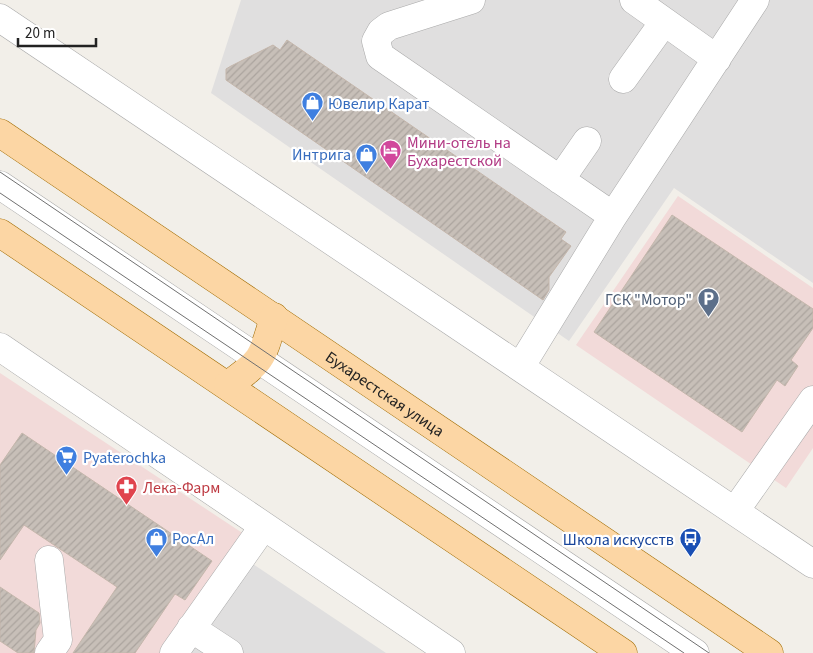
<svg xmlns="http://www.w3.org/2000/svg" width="813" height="653" font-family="'Source Sans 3',sans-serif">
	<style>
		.residential { fill: #e0dfdf }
		.commercial { fill: #f2dad9 }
		.building { fill: url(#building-hatch); stroke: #c4b6ab }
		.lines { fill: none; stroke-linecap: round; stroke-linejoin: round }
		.minor-casing { stroke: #a9a9a9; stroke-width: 29 }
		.major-casing { stroke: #a06b00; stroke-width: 29 }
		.minor { stroke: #fff; stroke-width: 28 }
		.major { stroke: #fcd6a4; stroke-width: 28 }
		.tram { stroke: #707070; stroke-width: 1 }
		.labels { text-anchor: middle; stroke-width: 4.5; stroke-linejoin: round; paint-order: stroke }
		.shop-label { font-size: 16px; fill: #366cbe; stroke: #fff; text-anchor: start }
		.hotel-label { font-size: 16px; fill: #b23c85; stroke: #fff; text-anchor: start }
		.service-label { font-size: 16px; fill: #4e5e75; stroke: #fff; text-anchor: end }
		.street-label { font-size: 16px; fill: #222; stroke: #fff }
		.health-label { font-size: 16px; fill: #be3a42; stroke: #fff; text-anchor: start }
		.transit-label { font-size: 16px; fill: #164399; stroke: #fff; text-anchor: end }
	</style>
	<defs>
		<pattern id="building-hatch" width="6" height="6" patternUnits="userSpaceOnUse" patternTransform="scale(1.25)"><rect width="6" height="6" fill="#c7bfb8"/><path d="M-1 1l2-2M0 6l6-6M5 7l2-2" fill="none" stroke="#aba49e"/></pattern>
	</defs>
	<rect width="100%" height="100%" fill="#f2efe9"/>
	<!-- residential -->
	<path class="residential" d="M241 0H813V283L674 188 569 341 211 93Z
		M247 560 386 653H182Z"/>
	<!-- commercial -->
	<path class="commercial" d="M678 196 813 288V448L786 488 576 345Z
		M0 373 253 540 176 653H0Z"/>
	<!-- building -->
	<path class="building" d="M287 40 566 232 561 239 571 246 549 277V290L543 300 226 80V69L231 66 273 45 280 50Z
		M672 215 813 309V328L791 360 798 366 785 386 777 380 742 432 594 332Z
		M22 433 212 561 185 600 175 594 135 653H73L117 587 24 525 0 560V465Z
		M0 587 39 613 40 623 36 630 34 653H18L0 641Z"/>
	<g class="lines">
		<defs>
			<path id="minor" d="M471 0 389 26 381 32 376 41 380 56 613 216
				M634 0 717 59
				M0 18 813 564
				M623 79 664 22
				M560 180 587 141
				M0 185 695 653
				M0 347 451 653
				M521 366 613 216 755 0
				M735 511 813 400
				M191 628 229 653
				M49 653 58 640 49 560
				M174 653 263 527"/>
			<g id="major">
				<path id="s1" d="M0 133 769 653"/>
				<path d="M0 233 623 653"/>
				<path d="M228 385C263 360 262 359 274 317"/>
			</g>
		</defs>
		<!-- minor casing -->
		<use href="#minor" class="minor-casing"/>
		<!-- major casing -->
		<use href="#major" class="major-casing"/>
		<!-- minor -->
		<use href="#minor" class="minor"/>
		<!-- major -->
		<use href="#major" class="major"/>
		<!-- tram -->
		<path class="tram" d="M0 172 709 653
			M0 193 684 653"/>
	</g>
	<!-- icons -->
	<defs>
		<symbol id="shop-pin" viewBox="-11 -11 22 30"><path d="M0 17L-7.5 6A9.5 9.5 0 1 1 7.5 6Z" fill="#3f7fe0" stroke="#fff"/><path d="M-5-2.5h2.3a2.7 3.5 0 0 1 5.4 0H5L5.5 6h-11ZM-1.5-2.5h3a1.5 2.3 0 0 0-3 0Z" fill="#fff"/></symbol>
		<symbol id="hotel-pin" viewBox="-11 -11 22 30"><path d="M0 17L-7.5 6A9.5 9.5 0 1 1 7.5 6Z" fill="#d1479c" stroke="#fff"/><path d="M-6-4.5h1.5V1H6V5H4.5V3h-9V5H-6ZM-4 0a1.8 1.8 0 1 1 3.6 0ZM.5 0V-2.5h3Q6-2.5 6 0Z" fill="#fff"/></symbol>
		<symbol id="parking-pin" viewBox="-11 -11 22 30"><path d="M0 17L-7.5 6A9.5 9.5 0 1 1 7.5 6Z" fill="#5c6f8a" stroke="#fff"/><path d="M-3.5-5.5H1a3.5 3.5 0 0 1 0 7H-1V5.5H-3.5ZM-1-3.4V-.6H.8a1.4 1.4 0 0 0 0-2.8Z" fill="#fff"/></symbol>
		<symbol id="supermarket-pin" viewBox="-11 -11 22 30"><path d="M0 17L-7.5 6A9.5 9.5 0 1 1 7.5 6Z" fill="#3f7fe0" stroke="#fff"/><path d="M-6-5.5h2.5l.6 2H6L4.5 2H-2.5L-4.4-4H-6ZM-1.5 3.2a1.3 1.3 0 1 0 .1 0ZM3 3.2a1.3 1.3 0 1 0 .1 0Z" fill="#fff"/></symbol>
		<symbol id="pharmacy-pin" viewBox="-11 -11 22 30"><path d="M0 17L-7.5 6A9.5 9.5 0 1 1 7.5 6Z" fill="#e0444e" stroke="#fff"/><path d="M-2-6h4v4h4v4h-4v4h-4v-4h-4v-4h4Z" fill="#fff"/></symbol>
		<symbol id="bus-pin" viewBox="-11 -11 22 30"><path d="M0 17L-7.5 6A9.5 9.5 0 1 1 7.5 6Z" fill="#1a4fb4" stroke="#fff"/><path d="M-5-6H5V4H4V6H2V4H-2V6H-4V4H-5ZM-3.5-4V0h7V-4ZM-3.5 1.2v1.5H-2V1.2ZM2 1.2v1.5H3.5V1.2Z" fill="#fff"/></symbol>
	</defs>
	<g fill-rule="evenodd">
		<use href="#shop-pin" x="300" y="90" width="25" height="34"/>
		<use href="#hotel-pin" x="378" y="138" width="25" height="34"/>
		<use href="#shop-pin" x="354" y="142" width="25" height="34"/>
		<use href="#parking-pin" x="696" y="286" width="25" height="34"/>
		<use href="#supermarket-pin" x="54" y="444" width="25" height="34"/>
		<use href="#pharmacy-pin" x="114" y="474" width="25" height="34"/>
		<use href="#shop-pin" x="144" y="526" width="25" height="34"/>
		<use href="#bus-pin" x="678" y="526" width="25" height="34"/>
	</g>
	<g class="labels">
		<!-- shop labels -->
		<g class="shop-label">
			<text x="328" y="109">Ювелир Карат</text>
			<text x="351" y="160" text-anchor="end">Интрига</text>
			<text x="83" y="463">Pyaterochka</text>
			<text x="172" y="544">РосАл</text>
		</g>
		<!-- hotel labels -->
		<g class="hotel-label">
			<text x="407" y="148">Мини-отель на<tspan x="407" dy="18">Бухарестской</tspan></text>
		</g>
		<!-- service labels -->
		<g class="service-label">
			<text x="692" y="305">ГСК "Мотор"</text>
		</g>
		<!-- street labels -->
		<g class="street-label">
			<text dy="6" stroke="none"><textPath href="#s1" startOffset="465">Бухарестская улица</textPath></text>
		</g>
		<!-- health labels -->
		<g class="health-label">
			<text x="143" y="493">Лека-Фарм</text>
		</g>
		<!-- transit labels -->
		<g class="transit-label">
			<text x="674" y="545">Школа искусств</text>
		</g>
	</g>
	<!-- scale -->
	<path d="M18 38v8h78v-8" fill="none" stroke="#222222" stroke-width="2.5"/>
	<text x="25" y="38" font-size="15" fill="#222222" stroke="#ffffff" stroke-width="4" paint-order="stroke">20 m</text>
</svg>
